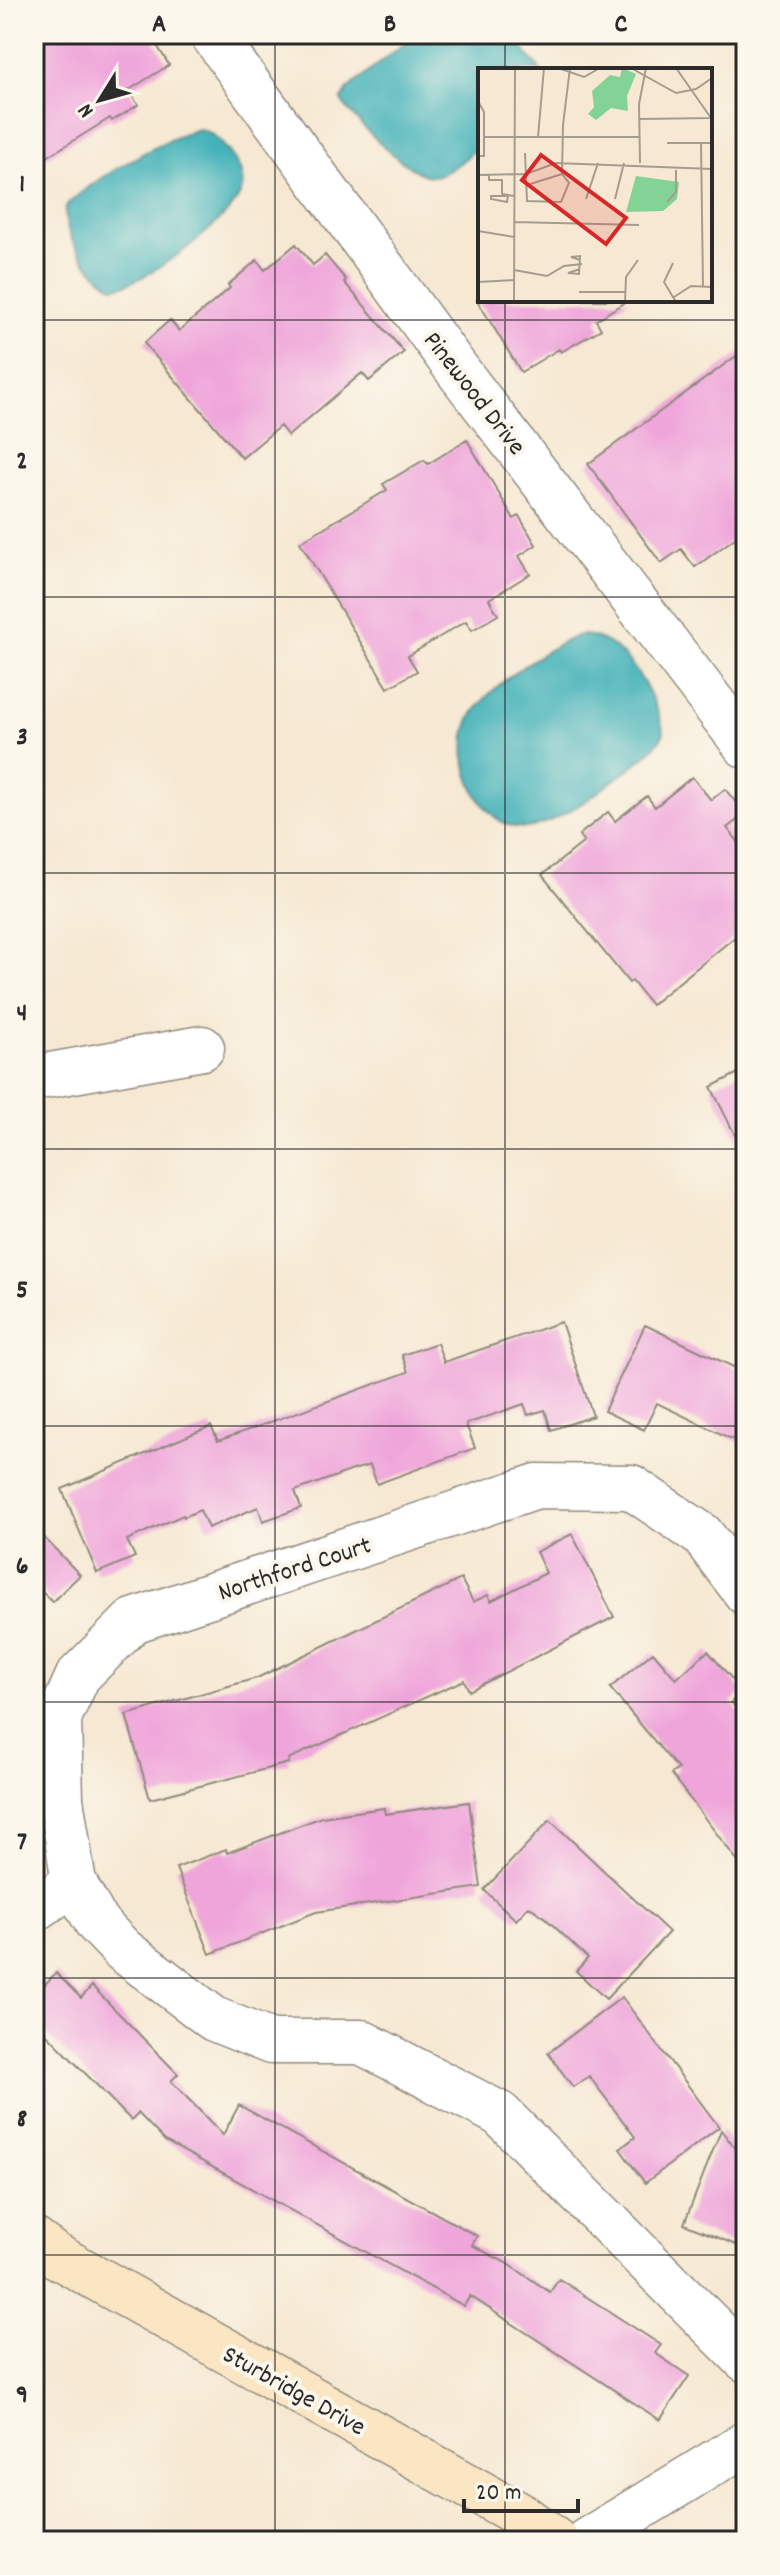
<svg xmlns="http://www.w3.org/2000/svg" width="780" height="2575" font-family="Dekko,sans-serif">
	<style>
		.water { fill: #3fb0b8; stroke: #356e72; stroke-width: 2 }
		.building { fill: #efa5da }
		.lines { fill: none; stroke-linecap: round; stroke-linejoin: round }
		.street-casing { stroke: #908a7e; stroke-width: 47 }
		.secondary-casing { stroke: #908a7e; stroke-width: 47 }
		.street { stroke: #fff; stroke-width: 44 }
		.secondary { stroke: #fbe6c4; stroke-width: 44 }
		.grid { fill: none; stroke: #2b2b2b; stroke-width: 2; stroke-opacity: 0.55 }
		.labels { text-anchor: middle; stroke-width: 8; stroke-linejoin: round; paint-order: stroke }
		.street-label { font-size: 26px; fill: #2b2b2b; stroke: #fbf7ec }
		.inset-road { fill: none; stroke: #a59c8f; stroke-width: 2 }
		.view { fill: #d62828; fill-opacity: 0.15; stroke: #d62828; stroke-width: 4 }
		.inset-edge { fill: none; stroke: #2b2b2b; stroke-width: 4 }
		.neatline { fill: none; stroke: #2b2b2b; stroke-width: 3 }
		.grid-label { font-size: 26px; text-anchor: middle; font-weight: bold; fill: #2b2b2b }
	</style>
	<rect width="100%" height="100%" fill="#fbf7ec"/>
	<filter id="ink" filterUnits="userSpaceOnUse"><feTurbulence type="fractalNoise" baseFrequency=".0125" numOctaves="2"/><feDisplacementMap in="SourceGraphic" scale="16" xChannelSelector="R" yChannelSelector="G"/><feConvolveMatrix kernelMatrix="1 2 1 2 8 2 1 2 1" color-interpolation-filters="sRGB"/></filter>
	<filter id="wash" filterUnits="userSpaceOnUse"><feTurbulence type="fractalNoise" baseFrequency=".006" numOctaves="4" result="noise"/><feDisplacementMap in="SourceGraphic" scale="32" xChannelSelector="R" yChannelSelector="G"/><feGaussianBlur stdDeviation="1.8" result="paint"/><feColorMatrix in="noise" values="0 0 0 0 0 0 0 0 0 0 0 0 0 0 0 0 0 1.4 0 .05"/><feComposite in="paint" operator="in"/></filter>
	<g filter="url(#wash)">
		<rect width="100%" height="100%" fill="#f6e8d2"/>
		<!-- water -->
		<path class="water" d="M416 34H510L541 70H480V145C467 156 450 175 433 176 410 178 354 119 341 101L348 89Z
			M201 129C213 133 221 142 229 152 238 163 246 178 241 192 231 220 142 287 113 287 90 272 61 237 66 207 81 186 175 132 201 129Z
			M580 635C625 635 655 695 664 733 652 756 625 771 606 786 587 801 548 827 525 828 480 828 454 762 468 724 480 691 547 647 580 635Z"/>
		<g id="blocks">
			<!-- building -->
			<path class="building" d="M34 34H150L169 65 129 90 138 105 112 121 110 118 34 165Z
				M296 244 313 265 325 255 346 280 344 282 404 352 369 381 362 373 288 436 280 426 242 458 144 343 170 320 179 331 230 288 228 285 257 260 265 270Z
				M477 300H629L596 320 601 329 561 352 559 349 521 372Z
				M746 349V530L695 567 681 549 661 563 588 464Z
				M467 440 514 519 519 516 536 545 519 556 530 574 489 599 498 615 472 630 466 621 408 656 417 671 388 688 300 542 387 490 383 484 424 460 428 464Z
				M692 777 711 800 725 789 745 814 727 828 746 851V928L651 1005 632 981 629 983 542 875 584 842 579 835 608 812 615 821 647 796 655 807Z
				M746 1069V1157L711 1087Z
				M561 1322 593 1416 551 1430 545 1410 528 1415 524 1404 466 1424 475 1448 377 1484 370 1465 353 1470 295 1491 301 1508 263 1521 258 1507 208 1528 200 1510 184 1517 183 1515 127 1540 135 1557 97 1573 62 1489 211 1426 218 1441 408 1372 402 1355 437 1343 444 1362Z
				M645 1325 746 1373V1446L657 1403 644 1430 604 1411Z
				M34 1527 80 1575 52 1602 34 1583Z
				M572 1534 614 1617 469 1691 464 1680 288 1759 289 1763 150 1799 126 1715 257 1678 461 1579 473 1602 488 1595 491 1601 546 1573 536 1552Z
				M708 1651 743 1692 731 1702 746 1721V1872L671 1774 678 1769 610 1688 653 1652 676 1679Z
				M469 1802 481 1887 316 1912 210 1954 176 1868 226 1849 227 1853 322 1817 384 1808 385 1814Z
				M550 1820 669 1932 606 1999 576 1971 588 1958 543 1916 529 1906 516 1920 484 1890Z
				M56 1973 81 1998 92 1986 178 2074 171 2081 223 2135 239 2105 477 2236 472 2245 510 2265 550 2292 559 2279 661 2345 655 2353 689 2376 660 2420 470 2296 464 2306 165 2141 138 2113 131 2120 34 2021V1995Z
				M622 1997 719 2127 645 2183 620 2149 635 2137 589 2076 573 2087 548 2053Z
				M721 2130 740 2155 746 2157V2249L684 2224Z"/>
		</g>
	</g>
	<g filter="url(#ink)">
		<use href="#blocks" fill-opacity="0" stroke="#908a7e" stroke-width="2"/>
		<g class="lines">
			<defs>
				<path id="street" d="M212 34 458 371 746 746
					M34 1078 202 1048
					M74 1883 97 1923 123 1950 214 2019 271 2042H361L500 2114 746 2360
					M34 1910 74 1883 61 1799 59 1718 78 1676 133 1621 537 1486 631 1487 702 1535 746 1593
					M586 2541 746 2443"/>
				<path id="secondary" d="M34 2240 53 2254 112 2287 522 2516 556 2541"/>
			</defs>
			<!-- street casing -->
			<use href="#street" class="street-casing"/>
			<!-- secondary casing -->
			<use href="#secondary" class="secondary-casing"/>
			<!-- street -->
			<use href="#street" class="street"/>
			<!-- secondary -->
			<use href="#secondary" class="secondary"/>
		</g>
	</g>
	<!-- grid -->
	<path class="grid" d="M275 34V2541M505 34V70M505 300V2541M34 320H746M34 597H746M34 873H746M34 1149H746M34 1426H746M34 1702H746M34 1978H746M34 2255H746"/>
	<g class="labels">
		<!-- street labels -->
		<g class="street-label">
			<text transform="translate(476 392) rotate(52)" y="9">Pinewood Drive</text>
			<text transform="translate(294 1567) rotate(-18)" y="9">Northford Court</text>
			<text transform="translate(295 2389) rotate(29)" y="9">Sturbridge Drive</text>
		</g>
	</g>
	<!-- overview -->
	<g transform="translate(478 68)">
		<rect width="234" height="234" fill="#f6e8d2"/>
		<path d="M144 0 158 6 149 28 150 43 133 40 118 52 110 46 116 39 114 23 132 7 142 9ZM158 108 201 114 199 131 185 143 148 144Z" fill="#82d395"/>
		<path class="inset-road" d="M80 0 106 9 122 0M153 0 198 25 218 21 234 10M198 0 233 50M0 33 6 44V88H0M161 51 233 50M6 69H162M60 69 66 0M189 75H234M223 75 225 219M47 85 49 133 83 134 91 115 84 106 85 57 92 0M162 95 161 36 168 0M0 107 48 106 78 95 234 101M11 107V112H24V126L36 128M49 117 84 106M30 128 29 134 13 131V128ZM108 131 120 95M137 131 146 95M189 134 198 124V102M36 154 161 157M0 163 36 169M195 195 186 214 198 234M102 201 90 205 101 206 102 188 93 189 102 192M36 202 69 208 86 198 104 196M0 214 36 212M101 224H148M196 229 213 218 234 219M36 234 37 0M147 234 148 209 160 192"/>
		<path class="view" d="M63 87 148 150 128 176 44 112Z"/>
		<rect width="234" height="234" class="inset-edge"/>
	</g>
	<!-- margin -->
	<rect width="780" height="2575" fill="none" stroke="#fbf7ec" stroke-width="88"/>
	<!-- north arrow -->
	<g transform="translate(100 100) rotate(233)" stroke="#fbf7ec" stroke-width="6" paint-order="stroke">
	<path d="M0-6L14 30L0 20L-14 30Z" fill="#2b2b2b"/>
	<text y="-12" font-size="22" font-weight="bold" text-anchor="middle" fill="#2b2b2b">N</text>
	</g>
	<!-- scale -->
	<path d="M464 2499v12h114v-12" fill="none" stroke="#2b2b2b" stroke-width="4"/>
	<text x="476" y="2499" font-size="24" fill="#2b2b2b" stroke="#fbf7ec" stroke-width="6" paint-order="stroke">20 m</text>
	<rect x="44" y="44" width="692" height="2487" class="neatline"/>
	<g class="grid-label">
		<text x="159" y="31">A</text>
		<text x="390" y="31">B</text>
		<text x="621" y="31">C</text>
		<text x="22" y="191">1</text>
		<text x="22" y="468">2</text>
		<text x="22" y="744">3</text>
		<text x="22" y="1020">4</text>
		<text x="22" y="1297">5</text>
		<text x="22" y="1573">6</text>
		<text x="22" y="1849">7</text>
		<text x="22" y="2126">8</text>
		<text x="22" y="2402">9</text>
	</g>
</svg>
